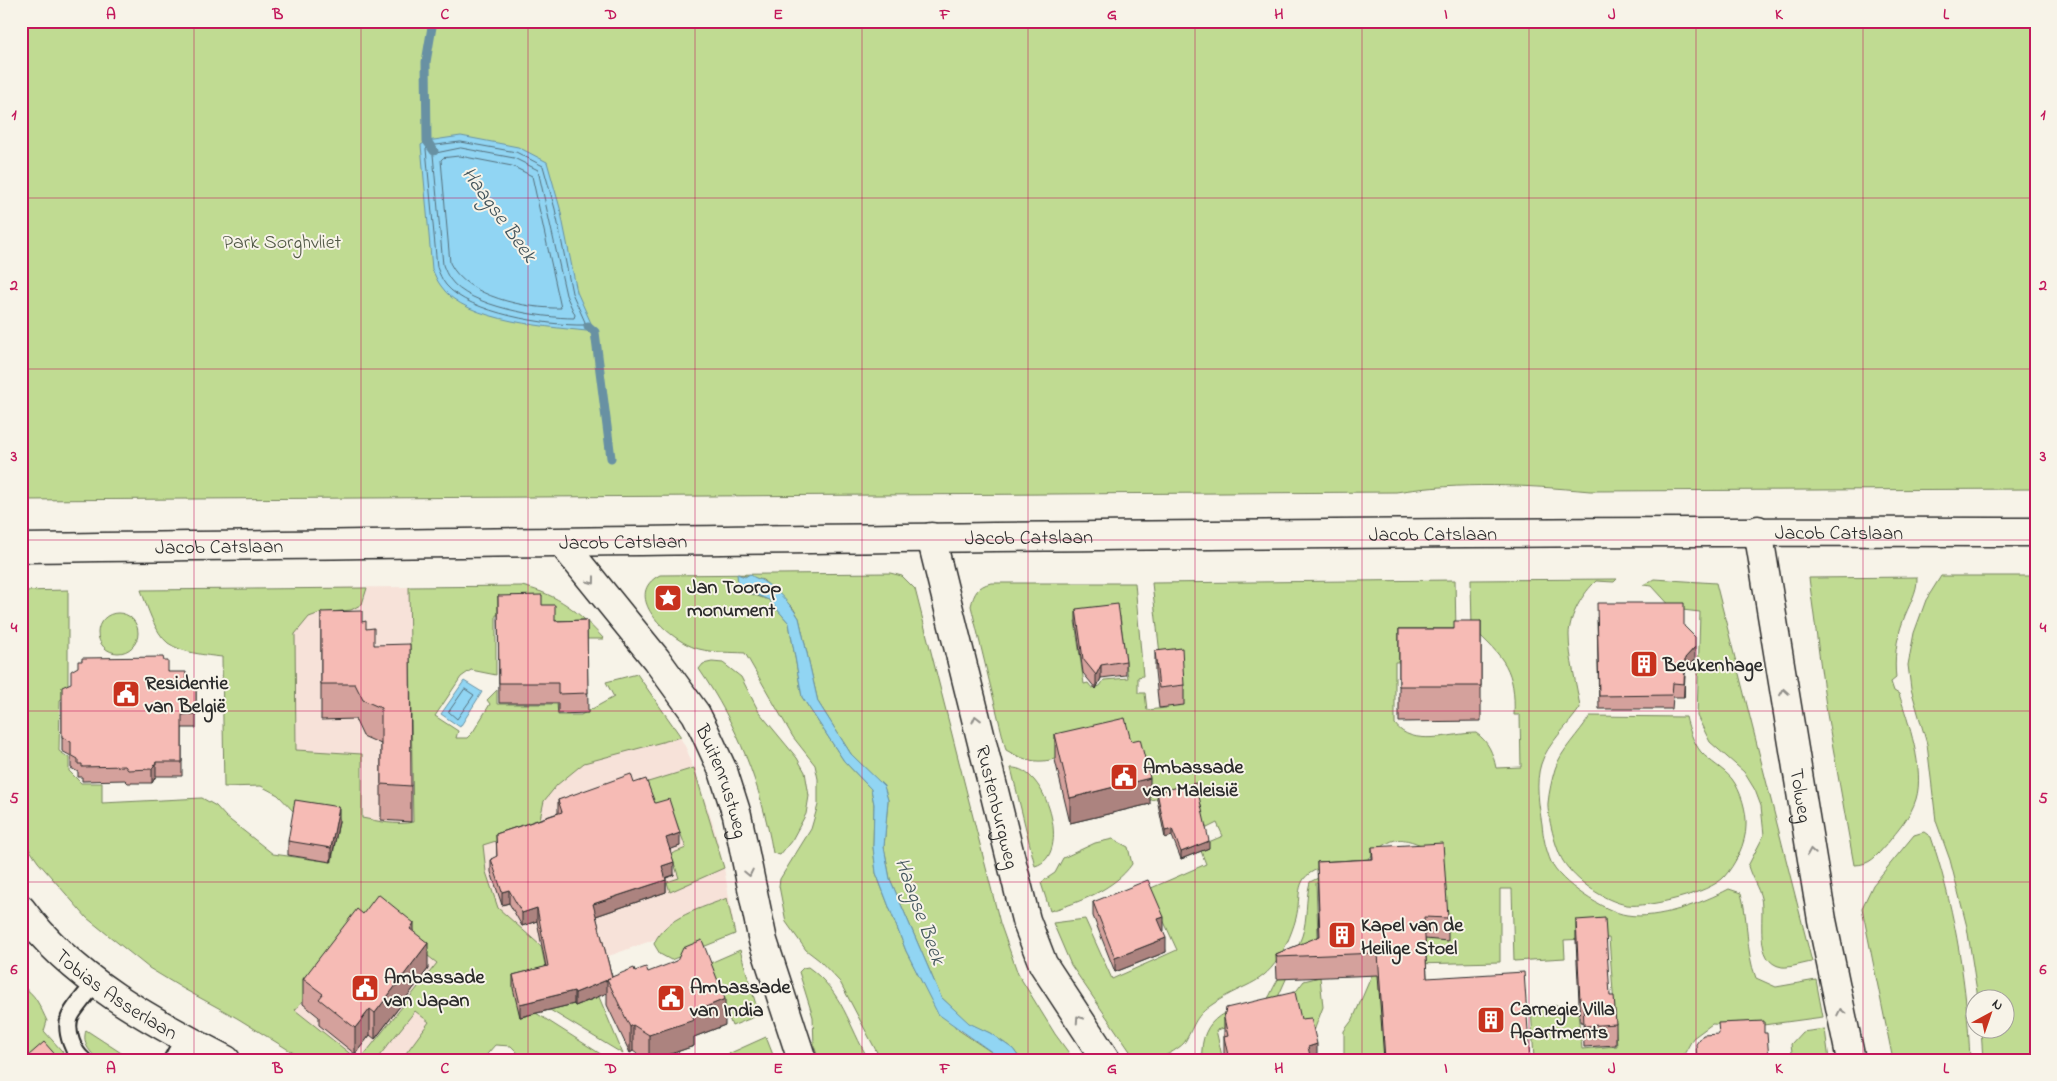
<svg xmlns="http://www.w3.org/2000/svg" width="2057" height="1081" font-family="'Indie Flower',sans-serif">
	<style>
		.built { fill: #f7e2d9 }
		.green { fill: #c0db92; stroke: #76835e; fill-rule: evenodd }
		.water { fill: #91d5f3; stroke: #6891a3 }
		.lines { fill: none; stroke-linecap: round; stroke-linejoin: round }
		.shore { stroke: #546f7b; stroke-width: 1 }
		.stream { stroke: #6891a3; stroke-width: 9 }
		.service-casing { stroke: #2b2b2b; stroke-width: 20 }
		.minor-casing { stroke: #2b2b2b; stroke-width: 31 }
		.service { stroke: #f7f3e8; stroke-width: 16 }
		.minor { stroke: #f7f3e8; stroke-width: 28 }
		.wall { fill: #d4a19c; stroke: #2b2b2b }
		.shaded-wall { fill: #ac837f; stroke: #2b2b2b }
		.building { fill: #f6bbb5; stroke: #2b2b2b }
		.oneway { stroke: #918f8a }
		.grid { fill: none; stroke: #c2185b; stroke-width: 1; stroke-opacity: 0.55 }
		.labels { text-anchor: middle; stroke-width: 4; stroke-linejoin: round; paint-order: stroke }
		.park-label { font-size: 20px; fill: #505745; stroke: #f7f3e8 }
		.street-label { font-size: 20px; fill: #2b2b2b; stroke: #f7f3e8 }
		.poi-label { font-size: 20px; font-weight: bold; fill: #2b2b2b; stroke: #f7f3e8; text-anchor: start }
		.water-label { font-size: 21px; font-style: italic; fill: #44565d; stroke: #f7f3e8 }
		.neatline { fill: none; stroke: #c2185b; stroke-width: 2 }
		.grid-label { font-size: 16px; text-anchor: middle; font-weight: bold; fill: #c2185b }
	</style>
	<rect width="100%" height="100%" fill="#f7f3e8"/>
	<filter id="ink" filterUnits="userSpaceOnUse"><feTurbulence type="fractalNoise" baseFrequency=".02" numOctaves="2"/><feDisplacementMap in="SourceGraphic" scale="10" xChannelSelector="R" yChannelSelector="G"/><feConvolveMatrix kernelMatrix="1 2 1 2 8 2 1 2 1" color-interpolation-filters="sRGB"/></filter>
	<g filter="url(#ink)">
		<!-- built -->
		<path class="built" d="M409 587 413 775 673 724 687 750 713 824 724 868 734 926 656 939 606 957 480 984 422 1060H305L237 1018 332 863 339 820 295 813V634L293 588Z"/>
		<!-- green -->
		<path class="green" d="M21 21H2036V489L1590 491C1525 485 1460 482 1396 492L21 500Z
			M890 573 902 576 915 589 1000 923 1018 974 1055 1034 1074 1060H1021L1013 1049 990 1033 969 1024 941 997 890 879 884 847 888 800 884 787 851 754 818 702 799 618 793 608 763 580 738 574V584L751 594 769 600 789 623 802 697 844 761 871 789 874 804 873 847 876 873 906 951 922 982 957 1029 1003 1060H881L840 982 819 960 806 950 786 922 779 886 780 879 811 829 818 805V779L815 765 793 737 745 653C731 652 714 653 699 649 673 643 619 596 660 575Z
			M1941 576H2036V1060H1983L1981 1029 2004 1028V998H1978L1967 927 1950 860 1936 821 1927 744 1911 689 1908 665 1914 633 1926 600Z
			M1917 577C1918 592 1908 606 1903 621 1896 639 1894 660 1896 678L1891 682 1894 691 1899 694C1908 721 1925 770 1916 799 1911 816 1898 830 1887 844 1876 856 1871 865 1854 865L1827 714 1809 578Z
			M1617 579 1614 582 1596 581C1583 593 1569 616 1569 635 1569 659 1577 684 1580 708 1568 726 1547 744 1541 764 1535 782 1539 806 1542 824 1543 837 1546 850 1551 862 1559 882 1605 912 1627 915 1658 920 1702 903 1729 889L1741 893C1749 922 1745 950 1756 978L1776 987 1816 980 1823 1017 1756 1026 1712 1024 1693 1038 1681 1060H1534L1531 1007 1577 1005 1582 1049 1617 1046 1609 938 1564 940 1565 958 1514 961 1512 889H1500V962L1413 964 1421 845C1393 833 1388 842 1367 860V882L1316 883 1319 963 1287 977 1278 997 1280 1015 1216 1030 1222 1056 1202 1060C1199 1015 1230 1008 1267 1000L1270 995C1279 974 1295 957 1302 936 1308 918 1305 901 1310 882L1324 875V867C1292 876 1302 895 1296 918 1294 926 1290 936 1287 943 1265 988 1248 980 1213 1004 1195 1016 1195 1024 1186 1040 1183 1047 1165 1056 1158 1059 1153 1062 1142 1060 1136 1060L1071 965 1053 923 1085 919 1112 979 1177 950 1149 889 1206 864 1199 846 1223 836 1217 823 1195 834 1170 795 1140 803 1080 751C1049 761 1037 768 1006 750L971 606C974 593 978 586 991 583H1135L1143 676 1138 677V693H1145L1147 710 1166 708 1152 583 1455 580 1456 633 1434 661 1395 662V724C1412 748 1451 733 1476 733 1488 741 1493 753 1496 768L1521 767 1520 715H1514C1516 670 1504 657 1472 628L1471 580ZM1120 616 1128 678 1104 680 1100 686 1092 688 1088 683 1084 684 1075 621Z
			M1654 579 1716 583 1812 962C1804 963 1790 968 1782 967 1753 962 1765 917 1761 898 1759 889 1751 877 1748 866L1764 835 1761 806 1755 790 1744 772 1710 742 1697 716 1700 612 1673 609 1652 586 1643 585Z
			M522 586C559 595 578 611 604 639H556L543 614 496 615V675L471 670 461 677 435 716 458 731 456 738H467L473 732 490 704 487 700 497 690V704H557L558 715H581L614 697 606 682 637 674 681 737 584 763 557 785 544 801 538 828 483 845 486 872 498 908 541 946 547 974 562 970 575 1006 599 997 623 1054 550 1010 520 1017 536 1013 610 1060H525L511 1046 495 1045 482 1060H401L429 1022 415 1011 376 1060H360L437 963 373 913 295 1010 358 1060H305L237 1018 182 988 149 968 87 918 38 862 21 837V591L68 590V695L60 700 59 751 69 758V771L81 783H102V803L202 798 216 806 226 817 273 854 332 862 339 820 295 813 278 795 261 786 224 787 222 657C205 655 182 653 168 643 155 633 147 606 141 590L367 588 362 604 351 610 320 613 309 617 295 634 296 750 362 754V818C378 821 396 826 413 822L409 587Z
			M98 633a20 20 0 1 1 40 0a20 20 0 1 1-40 0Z
			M712 662 723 663 741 677 759 712 797 758 805 772 809 796 806 814 792 840 780 855 773 853C761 785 738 726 699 669L703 664Z
			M1590 716 1686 717C1689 729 1693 742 1701 752 1710 762 1724 769 1732 779 1741 791 1747 812 1746 826 1746 843 1735 865 1724 877 1710 893 1648 908 1627 905 1604 901 1576 881 1563 861 1556 850 1547 815 1548 803 1549 792 1552 779 1555 769 1561 750 1579 734 1590 716Z
			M694 768 724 868 670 892 667 882 679 878 671 854 686 848 671 808 657 812 635 786Z
			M1011 768C1046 766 1073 856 1035 866Z
			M1924 832 1931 837 1934 846C1956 916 1967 986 1970 1060H1893L1862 908 1873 885 1914 835Z
			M1113 839 1128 847 1132 864C1115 889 1078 903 1050 911L1041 883 1043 881 1055 873 1063 858 1095 843Z
			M727 898 735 934 671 960 660 954 654 944C664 917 703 908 727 898Z
			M1370 944 1417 1060H1344V1031L1353 1019 1371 977Z
			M740 950 759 1015 732 1026 708 964Z
			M808 967C843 992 848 1025 869 1060H819L814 1046 813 1017 799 972 803 968Z
			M1320 977 1323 1007 1312 1036 1301 1039 1294 994 1304 981Z
			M21 987C35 991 41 1009 47 1021L44 1031 70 1060 21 1059Z
			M1825 1029 1829 1060H1793L1791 1044 1802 1032Z
			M86 1030 132 1060H99C89 1051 82 1044 86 1030Z
			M766 1037 775 1060H715Z"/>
		<!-- water -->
		<path class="water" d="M461 136 518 147 547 162 560 208 577 292 595 332C555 327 465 323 441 286 437 281 435 275 432 269L421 145 427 141Z
			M737 574 745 577 750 574C755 579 759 578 764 582 777 589 791 605 799 618L818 702 851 754 884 786 888 800 884 847 890 879 941 997 969 1023 990 1033 1013 1049 1021 1060H1003L938 1014 906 951 876 873 873 847 874 804 871 789 844 761 802 697 789 623 769 600 744 590 738 584Z
			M464 681 482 692 460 727 441 714Z"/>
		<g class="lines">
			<!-- shore -->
			<path class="shore" d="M461 142 516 152 543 166 555 209 572 293 585 322 584 325C549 326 469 313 446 285 442 280 439 273 437 267L426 149 430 146Z
				M461 148 514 158 538 170 566 295 575 315 574 318C542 318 469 307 450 279 447 275 445 270 443 265L433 154Z
				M460 156 512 166 532 176 561 308C527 309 466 297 450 263L441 160 443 158Z
				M465 689 474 695 457 719 449 712Z"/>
			<!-- stream -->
			<path class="stream" d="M433 21 426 62 427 141 434 151
				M588 326 595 332 611 458"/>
			<defs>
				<path id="service" d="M83 1060C73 1052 66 1033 69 1020 70 1012 90 990 96 982
					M172 1060 184 1038"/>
				<g id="minor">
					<path id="s1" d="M1758 530 1822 920 1851 1060"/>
					<path id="s2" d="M931 537 1026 920 1043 964 1106 1060"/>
					<path id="s3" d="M562 543 656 659 696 714 705 732 723 771 737 815 763 941 802 1060"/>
					<path id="s4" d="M21 548C693 541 1364 530 2036 532"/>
					<path id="s5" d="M21 909C72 979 151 1021 226 1060"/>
				</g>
			</defs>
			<!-- service casing -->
			<use href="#service" class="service-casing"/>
			<!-- minor casing -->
			<use href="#minor" class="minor-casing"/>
			<!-- service -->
			<use href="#service" class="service"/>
			<!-- minor -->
			<use href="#minor" class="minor"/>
		</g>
		<!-- wall -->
		<path class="wall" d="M498 596 542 605 555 621 587 620 588 713 558 714V703H499Z
			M1076 609 1126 661V675L1101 678 1096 689 1083 673 1076 622Z
			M321 612 362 622 374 645 411 786V822L381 820V744L363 736 355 719 321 720Z
			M1597 617 1684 626 1695 660 1685 671 1684 697H1673L1672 709H1599Z
			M1481 621V721L1399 722V629H1454Z
			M1155 651 1184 685V705L1159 708 1155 671Z
			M164 661 168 672 185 683H196V728H182V776H156L152 783H128L125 780 82 781V777H78V772L71 768V756L62 751V701Z
			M1055 734 1131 741 1150 804 1070 823 1055 760Z
			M634 783 655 803 680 846 670 849 674 875 666 878V892L596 916 612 977 635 971 648 972 725 1025 694 1037V1046L653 1060H646L633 1051 630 1053 607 1005V993L575 1006 574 1004 520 1017 513 988V975L546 967 537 921 522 926 509 903 502 905 491 872V859L497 857 496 834 558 813V800Z
			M1157 792 1209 848 1181 859 1172 836 1165 838 1157 799Z
			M339 821 331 862 288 855V841Z
			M1372 847 1448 918V941L1425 939 1427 978 1530 1060H1384L1378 975 1277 979 1276 954 1319 937 1317 862 1372 859Z
			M1093 902 1164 931H1163L1166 952 1115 972 1093 916Z
			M363 914 414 932 428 969 375 1039 370 1035 355 1054 319 1025V1017L303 1004V979Z
			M1576 920 1610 996 1616 1024V1045L1584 1047 1583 1022H1580L1576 941Z
			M1224 1018 1301 1019 1317 1060H1224Z"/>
		<!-- shaded-wall -->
		<path class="shaded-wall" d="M1695 647V660L1685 671 1684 697 1685 658Z
			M1101 665V678L1096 689V675Z
			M156 762V776L152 783V769Z
			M1150 778V804L1070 823V798Z
			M339 807V821L331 862V848Z
			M1172 829V836L1165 838V831Z
			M680 833V846L666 851V838Z
			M1209 841V848L1181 859V852Z
			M674 862V875L662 879V866Z
			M666 880V892L593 917V904Z
			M509 890V903L502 905V892Z
			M537 908V921L522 926V913Z
			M1164 917V931L1158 933V919Z
			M414 923V949L410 929Z
			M1166 938V952L1115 972V958Z
			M428 943V969L375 1039V1013Z
			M607 980V993L575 1006V993Z
			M574 991V1004L520 1017V1004Z
			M725 999V1025L694 1037V1046L653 1060H649V1035L691 1013Z
			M370 1009V1035L355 1054V1028Z
			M633 1025V1051L630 1053V1027Z
			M1317 1044V1060H1308V1047Z"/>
		<!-- building -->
		<path class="building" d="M542 595V605H555V621L587 620 588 693 558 694V683H499L498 596Z
			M1597 603H1684V626L1695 637V647L1685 658 1684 684 1673 683 1672 695 1599 696Z
			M1118 604 1126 661 1101 665 1096 675 1083 659 1076 609Z
			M362 611V622L366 621V629L374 628V645L410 644 411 786 381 784V708L363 700 355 684H321V612Z
			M1454 621H1481V686H1399V629H1454Z
			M1182 648 1184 685 1159 688 1155 651Z
			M163 657 164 661H168V672H186L185 683H196V714L182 715V762H156L152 769 128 770 125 766 82 767V764H78V759L71 755V742L62 737V687L71 683V671L78 667V661H82V658Z
			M1125 718 1131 741 1140 739 1150 778 1070 798 1055 734Z
			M631 774 634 783 646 779 655 803 669 799 680 833 666 838 674 862 662 866 666 880 593 904 612 977 607 979V980L575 993 574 991 520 1004 513 975 548 966 537 908 522 913 509 890 502 892 491 859 497 856 496 834 562 812 558 800Z
			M1196 783 1209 841 1181 852 1172 829 1165 831 1157 792Z
			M295 800 339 807 331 848 288 841Z
			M1443 843 1448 918 1424 917 1427 978 1524 972 1530 1060H1385L1378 953 1277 957 1276 954 1320 936 1317 862 1373 859 1372 847Z
			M1148 880 1164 917 1158 919 1166 938 1115 958 1093 902Z
			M378 894 414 923 410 929 428 943 375 1013 370 1009 355 1028 319 999 323 994 303 979 357 909 363 914Z
			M1605 918 1610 996H1614L1616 1024 1584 1026 1583 1001H1580L1576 920Z
			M702 940 725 999 691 1013 694 1020 649 1035 633 1025 630 1027 607 979 634 968 635 971 646 967 648 972 677 961 683 948Z
			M1295 992 1301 1019 1311 1018 1317 1044 1308 1047 1311 1060H1229L1224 1037 1228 1036 1224 1018 1226 1008Z
			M1764 1021V1033H1767L1769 1060H1697L1696 1044 1703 1035 1719 1034 1718 1023Z
			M44 1042 60 1060H21V1048L28 1056Z
			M68 1054 73 1060H61Z"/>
		<!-- one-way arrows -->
		<defs><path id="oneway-chevron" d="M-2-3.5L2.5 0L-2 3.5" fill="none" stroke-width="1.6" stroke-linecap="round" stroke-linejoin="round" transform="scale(1.25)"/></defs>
		<g class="oneway">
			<use href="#oneway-chevron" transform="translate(592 581) rotate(53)"/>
			<use href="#oneway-chevron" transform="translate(1784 692) rotate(-99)"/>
			<use href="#oneway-chevron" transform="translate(976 719) rotate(-104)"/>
			<use href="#oneway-chevron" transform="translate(1811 852) rotate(-99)"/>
			<use href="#oneway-chevron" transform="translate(749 873) rotate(78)"/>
			<use href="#oneway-chevron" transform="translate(1841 1012) rotate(-102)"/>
			<use href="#oneway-chevron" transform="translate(1079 1019) rotate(-124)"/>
		</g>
	</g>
	<!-- grid -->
	<path class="grid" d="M194 21V1060M361 21V1060M528 21V1060M695 21V1060M862 21V1060M1028 21V1060M1195 21V1060M1362 21V1060M1529 21V1060M1696 21V1060M1863 21V1060M21 198H2036M21 369H2036M21 540H2036M21 711H2036M21 882H2036"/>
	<!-- icons -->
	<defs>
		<symbol id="sight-square" viewBox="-11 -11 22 22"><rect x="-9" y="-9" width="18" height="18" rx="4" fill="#c8321e" stroke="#f7f3e8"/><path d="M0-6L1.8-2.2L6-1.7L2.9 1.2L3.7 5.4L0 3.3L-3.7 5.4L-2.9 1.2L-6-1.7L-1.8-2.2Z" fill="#fff"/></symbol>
		<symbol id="building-square" viewBox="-11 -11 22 22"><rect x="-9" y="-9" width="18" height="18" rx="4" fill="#c8321e" stroke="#f7f3e8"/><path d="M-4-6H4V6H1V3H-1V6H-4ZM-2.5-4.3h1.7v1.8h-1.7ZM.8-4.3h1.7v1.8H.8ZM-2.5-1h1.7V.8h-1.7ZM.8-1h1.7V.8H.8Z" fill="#fff"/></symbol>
		<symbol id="civic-square" viewBox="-11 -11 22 22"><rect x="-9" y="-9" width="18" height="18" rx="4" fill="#c8321e" stroke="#f7f3e8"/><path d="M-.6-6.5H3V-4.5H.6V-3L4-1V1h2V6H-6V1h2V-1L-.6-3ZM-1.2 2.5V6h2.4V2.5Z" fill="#fff"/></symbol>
	</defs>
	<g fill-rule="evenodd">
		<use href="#sight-square" x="652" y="582" width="32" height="32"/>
		<use href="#building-square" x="1628" y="648" width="32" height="32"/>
		<use href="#civic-square" x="110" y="678" width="32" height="32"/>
		<use href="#civic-square" x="1108" y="761" width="32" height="32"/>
		<use href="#building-square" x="1326" y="919" width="32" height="32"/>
		<use href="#civic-square" x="349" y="972" width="32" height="32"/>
		<use href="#civic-square" x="655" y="982" width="32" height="32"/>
		<use href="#building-square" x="1475" y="1004" width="32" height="32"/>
	</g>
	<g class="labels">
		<!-- park labels -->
		<g class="park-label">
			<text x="282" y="248">Park Sorghvliet</text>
		</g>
		<!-- street labels -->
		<g class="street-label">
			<text dy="7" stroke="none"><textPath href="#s4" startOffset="1818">Jacob Catslaan</textPath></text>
			<text dy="7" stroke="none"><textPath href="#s4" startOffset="1412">Jacob Catslaan</textPath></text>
			<text dy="7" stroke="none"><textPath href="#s4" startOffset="1008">Jacob Catslaan</textPath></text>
			<text dy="7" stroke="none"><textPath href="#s4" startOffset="602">Jacob Catslaan</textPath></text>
			<text dy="7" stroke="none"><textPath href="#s4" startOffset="198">Jacob Catslaan</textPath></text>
			<text dy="7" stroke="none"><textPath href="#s3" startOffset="290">Buitenrustweg</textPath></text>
			<text dy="7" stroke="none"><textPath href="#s1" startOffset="269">Tolweg</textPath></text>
			<text dy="7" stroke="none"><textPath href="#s2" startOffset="278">Rustenburgweg</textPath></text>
			<text dy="7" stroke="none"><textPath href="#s5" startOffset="129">Tobias Asserlaan</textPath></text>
		</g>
		<!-- poi labels -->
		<g class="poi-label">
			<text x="687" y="593">Jan Toorop<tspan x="687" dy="23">monument</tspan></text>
			<text x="1663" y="671">Beukenhage</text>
			<text x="145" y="689">Residentie<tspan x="145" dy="23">van België</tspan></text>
			<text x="1143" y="773">Ambassade<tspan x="1143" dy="23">van Maleisië</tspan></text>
			<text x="1361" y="931">Kapel van de<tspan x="1361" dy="23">Heilige Stoel</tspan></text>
			<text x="384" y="983">Ambassade<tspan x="384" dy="23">van Japan</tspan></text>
			<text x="690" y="993">Ambassade<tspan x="690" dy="23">van India</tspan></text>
			<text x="1510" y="1015">Carnegie Villa<tspan x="1510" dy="23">Apartments</tspan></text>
		</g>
		<!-- water labels -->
		<g class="water-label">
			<text transform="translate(500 214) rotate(54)" y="7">Haagse Beek</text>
			<text transform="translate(921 911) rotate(70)" y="7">Haagse Beek</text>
		</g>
	</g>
	<!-- margin -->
	<rect width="2057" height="1081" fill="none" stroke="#f7f3e8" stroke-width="55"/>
	<!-- north arrow -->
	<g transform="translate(1990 1014) rotate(40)"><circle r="24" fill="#f7f3e8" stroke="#a5a39c"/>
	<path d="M0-4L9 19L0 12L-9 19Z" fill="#c8321e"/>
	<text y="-8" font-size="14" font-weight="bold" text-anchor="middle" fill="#2b2b2b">N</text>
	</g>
	<rect x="28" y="28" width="2002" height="1026" class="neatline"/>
	<g class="grid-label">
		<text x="111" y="19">A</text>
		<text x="278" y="19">B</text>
		<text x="445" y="19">C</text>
		<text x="611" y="19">D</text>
		<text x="778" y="19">E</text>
		<text x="945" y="19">F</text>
		<text x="1112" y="19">G</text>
		<text x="1279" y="19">H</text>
		<text x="1446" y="19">I</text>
		<text x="1612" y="19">J</text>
		<text x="1779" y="19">K</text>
		<text x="1946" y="19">L</text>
		<text x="14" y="119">1</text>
		<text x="2043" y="119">1</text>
		<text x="14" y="290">2</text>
		<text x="2043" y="290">2</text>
		<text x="14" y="461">3</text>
		<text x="2043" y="461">3</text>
		<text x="14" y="632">4</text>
		<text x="2043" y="632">4</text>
		<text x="14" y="803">5</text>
		<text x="2043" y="803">5</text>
		<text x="14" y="974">6</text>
		<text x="2043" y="974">6</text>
		<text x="111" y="1073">A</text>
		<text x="278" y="1073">B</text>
		<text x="445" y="1073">C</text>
		<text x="611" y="1073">D</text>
		<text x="778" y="1073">E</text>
		<text x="945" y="1073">F</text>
		<text x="1112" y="1073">G</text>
		<text x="1279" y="1073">H</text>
		<text x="1446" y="1073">I</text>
		<text x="1612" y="1073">J</text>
		<text x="1779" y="1073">K</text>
		<text x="1946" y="1073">L</text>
	</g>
</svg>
